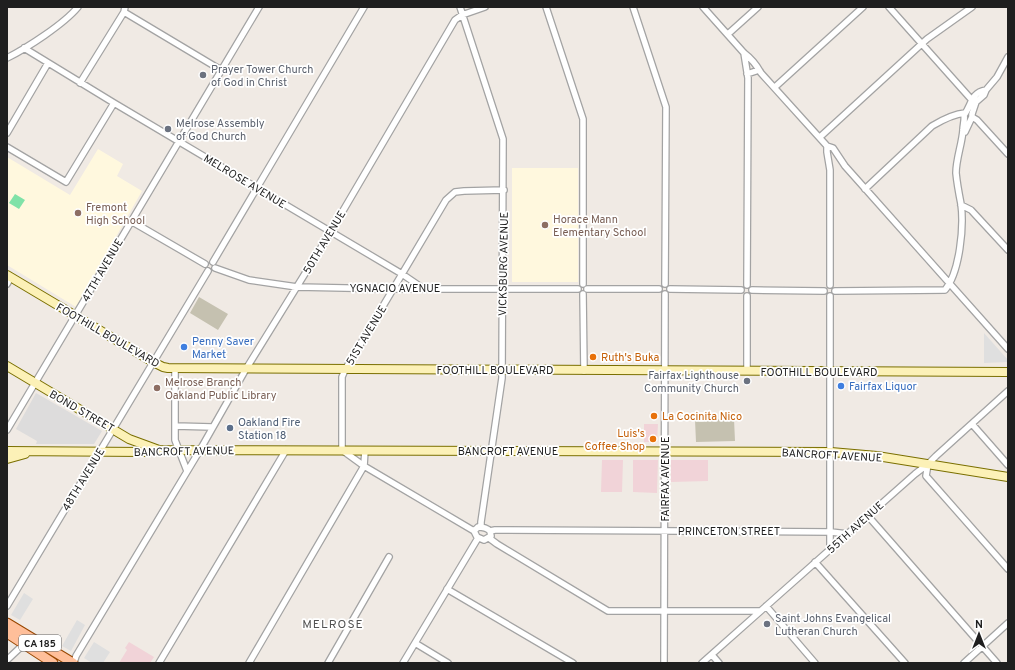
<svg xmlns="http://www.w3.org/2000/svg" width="1015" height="670" font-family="Overpass,sans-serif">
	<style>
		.residential { fill: #dddcdc }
		.commercial { fill: #f1d3d8 }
		.education { fill: #fff8de }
		.construction { fill: #c5c1b0 }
		.pitch { fill: #80e2a8 }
		.parking { fill: #dfdfdf }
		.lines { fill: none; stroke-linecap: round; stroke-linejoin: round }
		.street-casing { stroke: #a3a3a3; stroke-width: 8 }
		.secondary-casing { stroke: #7a6f01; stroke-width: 10 }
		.primary-casing { stroke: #994700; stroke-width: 11 }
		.street { stroke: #fff; stroke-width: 5.5 }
		.secondary { stroke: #fcf1b7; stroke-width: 8 }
		.primary { stroke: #ffbf9a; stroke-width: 9 }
		.worship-dot { fill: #6b7280; stroke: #fff; stroke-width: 1.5 }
		.education-dot { fill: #8d6e63; stroke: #fff; stroke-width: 1.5 }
		.shop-dot { fill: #3f7fe0; stroke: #fff; stroke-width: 1.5 }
		.food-dot { fill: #e8710a; stroke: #fff; stroke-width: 1.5 }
		.service-dot { fill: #5c6f8a; stroke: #fff; stroke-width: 1.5 }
		.labels { text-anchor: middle; stroke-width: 3.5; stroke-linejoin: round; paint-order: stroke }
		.shield { fill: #fff; stroke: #626262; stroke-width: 1 }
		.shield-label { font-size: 10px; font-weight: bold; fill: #1f1f1f }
		.worship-label { font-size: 11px; fill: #5b616d; stroke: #fff; text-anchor: start }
		.street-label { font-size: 11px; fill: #1f1f1f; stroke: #fff }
		.education-label { font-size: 11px; fill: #785e54; stroke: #fff; text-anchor: start }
		.shop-label { font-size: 11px; fill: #366cbe; stroke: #fff; text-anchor: start }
		.food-label { font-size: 11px; fill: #c56008; stroke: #fff; text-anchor: start }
		.service-label { font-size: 11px; fill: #4e5e75; stroke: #fff; text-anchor: start }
		.neighbourhood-label { font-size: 12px; letter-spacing: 1px; fill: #525252; stroke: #fff }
	</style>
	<rect width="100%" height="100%" fill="#f0eae4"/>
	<!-- residential -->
	<path class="residential" d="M36 393 102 431 94 444H36L37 441 16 429Z"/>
	<!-- commercial -->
	<path class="commercial" d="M644 424H658L657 442H644Z
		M602 460H623L622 492H601Z
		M633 460H658L657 493 633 492Z
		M671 460H708V481L671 482Z
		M129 642 154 657 150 663H119L127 650 125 648Z"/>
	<!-- education -->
	<path class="education" d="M98 149 123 164 117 176 142 191 76 307 7 265V157L70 195Z
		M512 168H578V282H512Z"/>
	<!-- construction -->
	<path class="construction" d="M199 297 228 314 218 330 190 313Z
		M734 419 735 441 696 442 695 420Z"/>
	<!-- pitch -->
	<path class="pitch" d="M15 194 25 200 19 209 9 203Z"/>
	<!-- parking -->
	<path class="parking" d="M984 333 1008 360V362L984 363Z
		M24 593 33 599 20 620 11 615Z
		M77 620 85 625 71 651 62 646Z
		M94 642 110 652 103 663H92L84 658Z"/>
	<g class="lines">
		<defs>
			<path id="street" d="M460 7 503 139 502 378 481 522V527
				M546 7 583 119V284
				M633 7 666 107 665 284
				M703 7 744 53C752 59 756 64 761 73L827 146 833 148 845 166 1008 349
				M889 7 971 99 976 102
				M124 12 221 70
				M728 34 758 7
				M24 48 114 103 402 274 424 289
				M744 53 748 78 747 285
				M7 58C27 48 64 24 78 7
				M747 74 759 70
				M80 83 124 12 125 7
				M775 87 863 7
				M972 117 977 120 1008 154
				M965 132 972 117V114L976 102 984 95 986 90 997 77 1008 57
				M7 133 48 63
				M820 137 927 39 972 7
				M827 146V152L830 170V285
				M7 147 66 182 114 103
				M865 189 932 126C942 120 953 114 965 113
				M961 205 971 210 1008 250
				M131 221 205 264
				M213 262 364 7
				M215 268 249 280 297 287 393 289H578
				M7 284 11 277
				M587 289H659
				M670 289 741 290
				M752 290 824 291
				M835 291 945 290C960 272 964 226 961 204 959 194 957 183 956 173 956 159 962 144 963 130 963 125 965 120 964 115 972 105 970 93 986 90
				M583 294 584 371
				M830 296V550
				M175 369V440L187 471
				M747 371V296
				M972 424 1008 465
				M175 426 212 427
				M7 430 259 7
				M928 464 926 476 1008 569
				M868 516 997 663
				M478 527C483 527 487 528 490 531L491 536 484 540 477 537 474 531Z
				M474 531 364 466 342 450V377L345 370 446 200 455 192 464 191 504 190
				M490 531 495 530 831 532 848 534
				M489 538 497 544 608 611H760
				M815 562 905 663
				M447 589 573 663
				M7 606 208 271
				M766 606 815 663
				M415 643 448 663
				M712 655 719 663
				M7 660 24 644
				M74 663 76 656 200 450 246 369 327 238 455 20 462 15 485 7
				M159 663 286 450
				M249 663 364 466 365 450
				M328 663 389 557
				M403 663 478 538
				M664 663 665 294
				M702 663 915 474 928 464 936 456 1008 391
				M964 663 1008 623"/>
			<path id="secondary" d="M7 275 153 362 163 367 168 368 1008 372
				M7 366 129 439 159 450
				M7 451 144 452 159 450 831 452 877 456 1008 477
				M7 459 25 454"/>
			<path id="primary" d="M7 623 73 663
				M7 633 53 663"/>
		</defs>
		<!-- street casing -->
		<use href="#street" class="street-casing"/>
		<!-- secondary casing -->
		<use href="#secondary" class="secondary-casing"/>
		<!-- primary casing -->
		<use href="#primary" class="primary-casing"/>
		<!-- street -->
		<use href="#street" class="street"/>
		<!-- secondary -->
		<use href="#secondary" class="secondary"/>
		<!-- primary -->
		<use href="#primary" class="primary"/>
	</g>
	<!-- markers -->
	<g class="worship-dot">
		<circle cx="203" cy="75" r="4"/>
		<circle cx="168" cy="129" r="4"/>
		<circle cx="747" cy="381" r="4"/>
		<circle cx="767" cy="624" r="4"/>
	</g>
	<g class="education-dot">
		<circle cx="78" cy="213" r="4"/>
		<circle cx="545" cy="225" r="4"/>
		<circle cx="157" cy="388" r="4"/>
	</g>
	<g class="shop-dot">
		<circle cx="184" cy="347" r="4"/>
		<circle cx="841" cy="386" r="4"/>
	</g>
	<g class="food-dot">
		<circle cx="593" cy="357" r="4"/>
		<circle cx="654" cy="416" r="4"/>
		<circle cx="653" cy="439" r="4"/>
	</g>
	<circle class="service-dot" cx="230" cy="428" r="4"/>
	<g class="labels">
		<!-- shield labels -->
		<rect class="shield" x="19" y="635" width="42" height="16" rx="3"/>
		<g class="shield-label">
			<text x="40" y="647">CA 185</text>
		</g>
		<!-- worship labels -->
		<g class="worship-label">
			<text x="211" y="73">Prayer Tower Church<tspan x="211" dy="13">of God in Christ</tspan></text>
			<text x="176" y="127">Melrose Assembly<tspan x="176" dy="13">of God Church</tspan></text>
			<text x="739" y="379" text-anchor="end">Fairfax Lighthouse<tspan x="739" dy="13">Community Church</tspan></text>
			<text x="775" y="622">Saint Johns Evangelical<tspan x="775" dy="13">Lutheran Church</tspan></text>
		</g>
		<!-- street labels -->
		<g class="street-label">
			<text transform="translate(245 181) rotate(31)" y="4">MELROSE AVENUE</text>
			<text transform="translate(324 242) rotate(-59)" y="4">50TH AVENUE</text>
			<text transform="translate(503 264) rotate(-89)" y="4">VICKSBURG AVENUE</text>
			<text transform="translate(102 270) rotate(-60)" y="4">47TH AVENUE</text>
			<text x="395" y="292">YGNACIO AVENUE</text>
			<text transform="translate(108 335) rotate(30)" y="4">FOOTHILL BOULEVARD</text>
			<text transform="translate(366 335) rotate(-59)" y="4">51ST AVENUE</text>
			<text x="495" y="374">FOOTHILL BOULEVARD</text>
			<text x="819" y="376">FOOTHILL BOULEVARD</text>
			<text transform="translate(82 411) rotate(30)" y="4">BOND STREET</text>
			<text transform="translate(184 451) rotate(-1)" y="4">BANCROFT AVENUE</text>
			<text x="508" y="455">BANCROFT AVENUE</text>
			<text transform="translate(832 455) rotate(3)" y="4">BANCROFT AVENUE</text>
			<text transform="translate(83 479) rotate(-59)" y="4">48TH AVENUE</text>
			<text transform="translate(665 479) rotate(-90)" y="4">FAIRFAX AVENUE</text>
			<text transform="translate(855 527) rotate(-42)" y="4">55TH AVENUE</text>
			<text x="729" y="535">PRINCETON STREET</text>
		</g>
		<!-- education labels -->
		<g class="education-label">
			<text x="86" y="211">Fremont<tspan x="86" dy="13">High School</tspan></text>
			<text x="553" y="223">Horace Mann<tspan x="553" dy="13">Elementary School</tspan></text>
			<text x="165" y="386">Melrose Branch<tspan x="165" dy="13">Oakland Public Library</tspan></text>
		</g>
		<!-- shop labels -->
		<g class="shop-label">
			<text x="192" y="345">Penny Saver<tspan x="192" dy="13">Market</tspan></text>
			<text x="849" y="390">Fairfax Liquor</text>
		</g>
		<!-- food labels -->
		<g class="food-label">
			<text x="601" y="361">Ruth's Buka</text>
			<text x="662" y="420">La Cocinita Nico</text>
			<text x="645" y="437" text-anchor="end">Luis's<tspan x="645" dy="13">Coffee Shop</tspan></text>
		</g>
		<!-- service labels -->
		<g class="service-label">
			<text x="238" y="426">Oakland Fire<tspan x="238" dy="13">Station 18</tspan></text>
		</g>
		<!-- neighbourhood labels -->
		<g class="neighbourhood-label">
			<text x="333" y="628">MELROSE</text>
		</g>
	</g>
	<!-- border -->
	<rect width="1015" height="670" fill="none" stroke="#1f1f1f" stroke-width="16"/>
	<!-- north arrow -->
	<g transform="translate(979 634)" stroke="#ffffff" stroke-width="3" paint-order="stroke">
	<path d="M0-3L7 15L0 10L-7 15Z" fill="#1f1f1f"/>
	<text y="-6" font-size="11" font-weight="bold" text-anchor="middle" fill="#1f1f1f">N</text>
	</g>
</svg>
